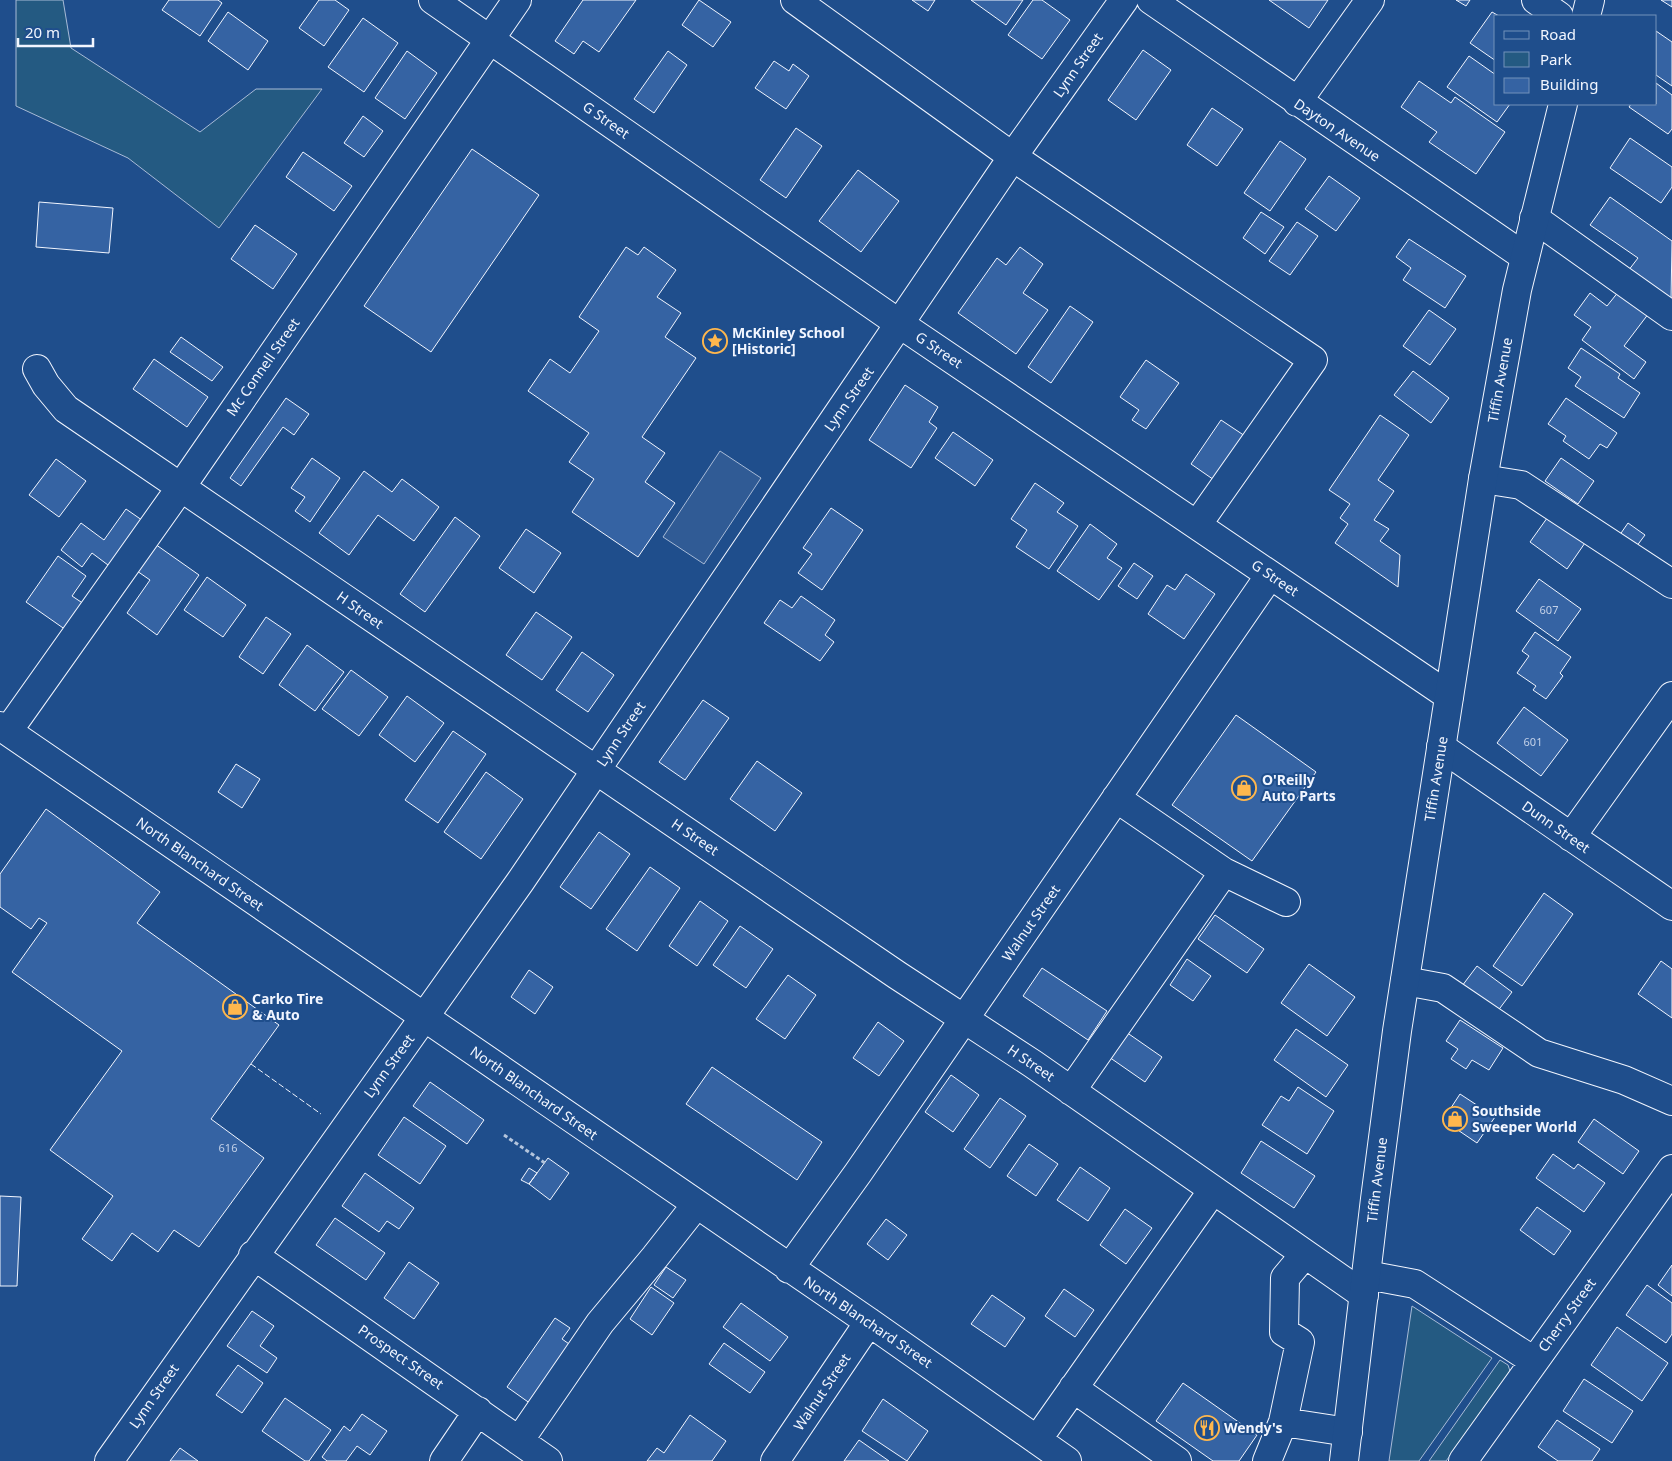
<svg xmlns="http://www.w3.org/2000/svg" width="1672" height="1461" font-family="'Noto Sans',sans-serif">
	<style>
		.green { fill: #245a82; stroke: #a8bbd7 }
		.parking { fill: #305b95; stroke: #a8bbd7 }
		.building { fill: #3563a3; stroke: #f2f6ff }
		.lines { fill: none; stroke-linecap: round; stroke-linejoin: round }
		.minor-casing { stroke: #f2f6ff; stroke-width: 30 }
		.highway-casing { stroke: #f2f6ff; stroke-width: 30 }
		.path { stroke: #b3c4dc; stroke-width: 3; stroke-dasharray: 4 2.5; stroke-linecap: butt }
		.minor { stroke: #1f4e8c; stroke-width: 28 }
		.highway { stroke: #1f4e8c; stroke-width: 28 }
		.fence { stroke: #f2f6ff; stroke-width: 1; stroke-dasharray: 6 2.5; stroke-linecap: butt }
		.labels { text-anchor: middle; stroke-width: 4; stroke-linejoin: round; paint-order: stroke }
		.number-label { font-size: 11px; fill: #c3d1e8 }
		.street-label { font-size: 14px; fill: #f2f6ff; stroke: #1f4e8c }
		.poi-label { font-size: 14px; font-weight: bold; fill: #f2f6ff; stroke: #1f4e8c; text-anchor: start }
	</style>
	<rect width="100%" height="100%" fill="#1f4e8c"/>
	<!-- green -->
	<path class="green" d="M16 0H63L71 48 200 132 256 89H322L219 228 128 158 16 106Z
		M1412 1306 1492 1358 1419 1461H1389Z
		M1500 1360 1508 1365 1511 1374 1446 1461H1429Z"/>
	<!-- parking -->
	<path class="parking" d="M720 451 761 478 704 564 663 537Z"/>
	<!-- building -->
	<path class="building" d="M169 0H218L222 3 200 36 162 10Z
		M319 0H335L349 10 324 46 299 28Z
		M583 0H636L599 52 583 41 574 54 555 41Z
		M699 0 731 22 713 47 682 25Z
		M912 0H935L928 11Z
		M971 0H1023L1006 25Z
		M1033 0H1042L1070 20 1042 59 1008 35Z
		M1269 0H1328L1309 28Z
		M1456 0H1470L1466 6Z
		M1661 0H1672V7Z
		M228 12 268 41 248 70 208 41Z
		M1492 12 1499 16H1496V61L1470 43Z
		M363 18 398 43 364 92 328 67Z
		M1656 31 1672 42V86L1656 75Z
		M1143 50 1171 70 1136 120 1108 100Z
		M407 51 437 73 405 119 375 98Z
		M668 51 687 65 654 113 634 99Z
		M1469 56 1496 75V104H1510L1497 122 1447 87Z
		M774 61 789 71 793 64 809 76 786 109 755 88Z
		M1419 81 1451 103 1455 97 1505 132 1476 174 1429 142 1437 132 1401 107Z
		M1656 83 1672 95V129L1668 134 1629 107 1631 104H1656Z
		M1212 108 1243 129 1217 166 1187 145Z
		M363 116 383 131 364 157 344 143Z
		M796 128 822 146 786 198 760 180Z
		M1630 138 1672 167V187L1661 203 1610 168Z
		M1280 141 1306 159 1270 211 1244 193Z
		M472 149 539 195 431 352 364 306Z
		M303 152 352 186 334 211 286 177Z
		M858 170 899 201 861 252 819 221Z
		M1329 176 1360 198 1336 231 1305 209Z
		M1610 197 1672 241 1671 301 1628 271 1638 258 1590 225Z
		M39 202 113 208 109 253 36 247Z
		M1261 212 1284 227 1265 254 1243 238Z
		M1297 222 1318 236 1290 275 1269 261Z
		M255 225 297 254 273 289 231 259Z
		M1409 239 1466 276 1445 308 1403 280 1411 268 1396 257Z
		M626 247 638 255 644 247 676 270 657 297 681 313 665 337 696 358 642 437 665 453 645 482 675 503 638 557 572 512 594 479 569 462 589 433 528 391 550 359 570 373 599 331 579 317Z
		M1020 247 1043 264 1023 293 1048 310 1016 354 958 313 997 258 1006 265Z
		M1619 291 1649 313 1624 346 1646 362 1634 379 1582 340 1591 327 1574 315 1590 293 1607 306Z
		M1070 306 1093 322 1051 383 1028 367Z
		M1429 310 1456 329 1430 365 1403 346Z
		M181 337 223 367 212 381 170 352Z
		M1581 348 1620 374 1618 378 1640 393 1624 418 1575 386 1581 377 1568 368Z
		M154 359 208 397 187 427 133 389Z
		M1146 360 1179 383 1146 429 1132 420 1139 410 1120 397Z
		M1413 371 1449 398 1431 423 1394 395Z
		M905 385 938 407 929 422 937 428 911 468 869 440Z
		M286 398 309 414 294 435 283 427 241 486 230 478Z
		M1566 398 1617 433 1607 448 1600 444 1589 459 1563 441 1566 436 1548 424Z
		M1380 415 1409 435 1378 480 1394 491 1374 520 1389 529 1380 541 1400 555 1398 587 1335 543 1348 524 1340 518 1350 504 1329 490Z
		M1221 420 1248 438 1217 482 1191 464Z
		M953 432 993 460 975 486 935 458Z
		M312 458 340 478 310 522 295 511 305 497 291 488Z
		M1561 458 1594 481 1578 504 1545 481Z
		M56 459 86 481 59 517 29 495Z
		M364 471 392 492 402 479 439 507 414 541 378 515 349 555 319 533Z
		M1035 483 1064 503 1057 512 1078 526 1049 569 1016 547 1027 530 1011 519Z
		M831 508 863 530 822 590 798 573 812 554 803 548Z
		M126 509 149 525 116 571 92 553 82 567 61 550 81 523 104 540Z
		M1550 514 1587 540 1567 569 1530 542Z
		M455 517 480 536 425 612 400 594Z
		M1628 523 1645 535 1636 547 1619 536Z
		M1090 524 1117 544 1107 558 1122 568 1099 600 1057 571Z
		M526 529 561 553 534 593 499 568Z
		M155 544 199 575 157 635 127 613 150 580 137 571Z
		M58 556 86 576 72 596 84 604 66 630 26 602Z
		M1134 563 1153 576 1137 599 1118 586Z
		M1186 574 1215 594 1184 639 1148 614 1167 585 1175 590Z
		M207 577 246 605 223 637 184 610Z
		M1539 579 1581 609 1558 641 1516 611Z
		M801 596 835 620 825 635 834 642 820 661 764 623 780 600 792 608Z
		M536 612 572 637 542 680 506 655Z
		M266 617 291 634 263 674 239 657Z
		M1535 632 1571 657 1560 673 1563 676 1546 699 1533 690 1536 686 1517 673 1529 656 1522 651Z
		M307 645 344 672 315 711 279 685Z
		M582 652 614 675 588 712 556 690Z
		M351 670 388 697 359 736 322 709Z
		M407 696 444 723 415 762 379 735Z
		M703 700 729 718 685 780 659 762Z
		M1524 707 1568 740 1541 776 1497 743Z
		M1236 715 1316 772 1252 861 1172 805Z
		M453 731 486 754 438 823 405 800Z
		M757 761 802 793 775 831 730 799Z
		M236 764 260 779 242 808 218 792Z
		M486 772 523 799 481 859 444 832Z
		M46 809 160 892 137 923 279 1025 211 1119 264 1158 199 1247 174 1230 158 1252 132 1233 112 1261 82 1239 113 1196 50 1150 122 1051 12 972 47 923 39 918 31 929 0 907V874Z
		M599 832 630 854 591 909 560 887Z
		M650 867 680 888 637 951 606 929Z
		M1544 893 1573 914 1522 986 1493 966Z
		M700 901 728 921 697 966 669 946Z
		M1215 915 1264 949 1247 973 1198 939Z
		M740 926 773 949 746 988 713 965Z
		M1187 959 1211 976 1193 1001 1170 985Z
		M1661 961 1672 969V1018L1638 994Z
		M1309 964 1355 997 1327 1036 1281 1003Z
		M1477 966 1512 992 1494 1016 1459 990Z
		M1042 968 1107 1011 1088 1040 1023 996Z
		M529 970 553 987 535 1014 511 997Z
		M788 975 816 995 785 1039 756 1019Z
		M1460 1020 1503 1048 1489 1070 1472 1060 1466 1069 1451 1059 1458 1049 1446 1041Z
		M878 1022 904 1041 879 1076 853 1058Z
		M1296 1029 1348 1065 1326 1097 1274 1060Z
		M1126 1032 1162 1057 1145 1082 1109 1057Z
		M712 1067 822 1142 797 1180 686 1104Z
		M951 1075 979 1095 953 1132 925 1112Z
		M430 1082 484 1120 467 1144 413 1106Z
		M1298 1087 1334 1111 1307 1154 1262 1125 1281 1096 1289 1101Z
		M1460 1094 1495 1117 1477 1143 1443 1120Z
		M1000 1098 1026 1116 990 1168 964 1149Z
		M404 1117 446 1146 420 1184 378 1155Z
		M1594 1119 1639 1151 1623 1174 1578 1142Z
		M1261 1141 1315 1176 1294 1208 1241 1173Z
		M1029 1144 1058 1164 1036 1196 1007 1176Z
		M1553 1154 1574 1169 1578 1164 1605 1183 1584 1212 1536 1178Z
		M548 1158 569 1173 550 1200 529 1184Z
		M1080 1167 1110 1188 1088 1221 1057 1200Z
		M529 1168 537 1173 529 1184 521 1180Z
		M365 1173 414 1208 399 1229 387 1221 379 1232 342 1206Z
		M0 1196 21 1197 17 1286H0Z
		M1537 1207 1571 1231 1554 1255 1520 1230Z
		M1125 1209 1152 1228 1126 1264 1100 1245Z
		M335 1218 385 1253 366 1280 316 1245Z
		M886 1219 907 1235 888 1260 867 1244Z
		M409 1262 439 1283 414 1319 384 1298Z
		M1672 1265V1296L1658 1285Z
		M666 1267 686 1280 673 1298 654 1285Z
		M1647 1285 1672 1303V1334L1666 1343 1626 1315Z
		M651 1287 674 1303 652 1335 630 1319Z
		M1064 1289 1094 1310 1075 1337 1045 1316Z
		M992 1295 1025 1318 1005 1347 971 1324Z
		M741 1303 788 1337 770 1361 723 1327Z
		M252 1311 274 1326 260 1346 277 1358 267 1373 227 1346Z
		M555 1318 570 1328 562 1339 572 1346 531 1404 507 1387Z
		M1617 1327 1668 1363 1642 1401 1591 1365Z
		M724 1343 765 1372 750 1393 709 1364Z
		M238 1365 263 1383 242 1413 216 1395Z
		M1584 1379 1633 1411 1612 1443 1563 1411Z
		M1183 1383 1257 1435 1239 1461H1213L1156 1421Z
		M285 1398 331 1430 309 1461H305L262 1431Z
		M883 1399 928 1431 907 1461 862 1431Z
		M362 1414 387 1431 370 1455 357 1446 346 1461H327L322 1457 344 1426 350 1431Z
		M690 1415 726 1441 712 1461H647L657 1448 664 1453Z
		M1557 1420 1600 1449 1592 1461H1558L1538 1447Z
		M859 1440 889 1461H844Z
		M180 1448 198 1461H170Z"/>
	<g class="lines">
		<defs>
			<path id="minor" d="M433 0 900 324 1449 696
				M795 0 1013 157 1313 360 1197 525
				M1151 0 1525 257
				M1536 0 1559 16
				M1297 102 1370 0
				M1534 218 1672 316
				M37 369 46 385 66 409 897 975 1033 1064 1364 1295
				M1483 479 1521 485 1672 584
				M0 726 869 1322 1067 1461
				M8 731 181 487 517 0
				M1441 747 1672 906
				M1571 837 1672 696
				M1224 872 1286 902
				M1405 981 1443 988 1539 1053 1624 1080 1672 1101
				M1071 1091 1224 872 1116 798
				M1305 1254 1285 1278 1284 1332 1300 1342 1283 1422 1348 1432
				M253 1255 548 1461
				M789 1269 858 1173 1270 575
				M1367 1275 1415 1284 1534 1361
				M1073 1388 1177 1461
				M1037 1440 1213 1190
				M519 1441 600 1323 655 1257 696 1205
				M109 1461 520 882 1018 149 1124 0
				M444 1461 478 1411
				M775 1461 869 1322
				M1267 1461 1283 1422
				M1463 1461 1672 1169"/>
			<path id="highway" d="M1586 16 1590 0
				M1344 1461 1375 1199 1397 1031 1483 479 1517 290 1563 104"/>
		</defs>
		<!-- minor casing -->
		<use href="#minor" class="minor-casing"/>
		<!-- highway casing -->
		<use href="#highway" class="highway-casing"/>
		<!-- path -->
		<path class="path" d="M504 1135 545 1163"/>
		<!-- minor -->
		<use href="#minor" class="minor"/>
		<!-- highway -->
		<use href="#highway" class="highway"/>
		<!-- fence -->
		<path class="fence" d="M251 1064 321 1114"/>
	</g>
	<!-- icons -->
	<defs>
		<symbol id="sight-ring" viewBox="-11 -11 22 22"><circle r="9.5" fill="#1f4e8c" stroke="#ffb74d" stroke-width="1.5"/><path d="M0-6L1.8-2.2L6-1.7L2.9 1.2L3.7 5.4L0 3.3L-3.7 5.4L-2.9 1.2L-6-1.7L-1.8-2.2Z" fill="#ffb74d"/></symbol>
		<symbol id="shop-ring" viewBox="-11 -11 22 22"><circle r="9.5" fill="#1f4e8c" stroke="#ffb74d" stroke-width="1.5"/><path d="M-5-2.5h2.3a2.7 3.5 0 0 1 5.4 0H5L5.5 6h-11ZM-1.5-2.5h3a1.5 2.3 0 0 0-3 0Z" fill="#ffb74d"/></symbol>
		<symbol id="restaurant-ring" viewBox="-11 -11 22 22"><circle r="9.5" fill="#1f4e8c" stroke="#ffb74d" stroke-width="1.5"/><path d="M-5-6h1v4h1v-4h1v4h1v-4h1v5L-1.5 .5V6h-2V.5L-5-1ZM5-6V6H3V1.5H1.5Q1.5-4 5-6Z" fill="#ffb74d"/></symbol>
	</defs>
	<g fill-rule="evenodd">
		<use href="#sight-ring" x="701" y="327" width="28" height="28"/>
		<use href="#shop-ring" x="1230" y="774" width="28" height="28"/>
		<use href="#shop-ring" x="221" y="993" width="28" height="28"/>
		<use href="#shop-ring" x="1441" y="1105" width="28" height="28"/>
		<use href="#restaurant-ring" x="1193" y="1414" width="28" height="28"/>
	</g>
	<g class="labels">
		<!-- number labels -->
		<g class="number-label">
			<text x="1549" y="614">607</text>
			<text x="1533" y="746">601</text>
			<text x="228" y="1152">616</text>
		</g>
		<!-- street labels -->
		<g class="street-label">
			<text transform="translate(1078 65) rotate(-55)" y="5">Lynn Street</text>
			<text transform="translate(606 120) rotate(35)" y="5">G Street</text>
			<text transform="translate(1337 130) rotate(34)" y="5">Dayton Avenue</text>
			<text transform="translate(939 350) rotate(34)" y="5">G Street</text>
			<text transform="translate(263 367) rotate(-55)" y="5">Mc Connell Street</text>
			<text transform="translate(1500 380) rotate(-80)" y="5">Tiffin Avenue</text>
			<text transform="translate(849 399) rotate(-55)" y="5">Lynn Street</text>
			<text transform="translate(1275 578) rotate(34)" y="5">G Street</text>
			<text transform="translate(360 610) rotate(35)" y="5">H Street</text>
			<text transform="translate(621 734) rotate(-56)" y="5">Lynn Street</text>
			<text transform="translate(1436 779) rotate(-81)" y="5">Tiffin Avenue</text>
			<text transform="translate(1556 827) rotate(35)" y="5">Dunn Street</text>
			<text transform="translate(695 837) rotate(34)" y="5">H Street</text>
			<text transform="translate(200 864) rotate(35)" y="5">North Blanchard Street</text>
			<text transform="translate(1031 923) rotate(-55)" y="5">Walnut Street</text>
			<text transform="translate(1031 1063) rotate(34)" y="5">H Street</text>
			<text transform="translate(389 1066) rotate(-54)" y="5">Lynn Street</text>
			<text transform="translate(534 1093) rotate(35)" y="5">North Blanchard Street</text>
			<text transform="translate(1377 1180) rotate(-83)" y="5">Tiffin Avenue</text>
			<text transform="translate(1567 1315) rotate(-54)" y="5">Cherry Street</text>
			<text transform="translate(868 1322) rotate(34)" y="5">North Blanchard Street</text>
			<text transform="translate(401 1357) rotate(35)" y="5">Prospect Street</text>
			<text transform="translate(822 1392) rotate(-56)" y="5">Walnut Street</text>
			<text transform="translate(154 1396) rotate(-55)" y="5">Lynn Street</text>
		</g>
		<!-- poi labels -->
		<g class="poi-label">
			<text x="732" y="338">McKinley School<tspan x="732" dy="16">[Historic]</tspan></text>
			<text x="1262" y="785">O'Reilly<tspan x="1262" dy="16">Auto Parts</tspan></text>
			<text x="252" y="1004">Carko Tire<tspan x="252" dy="16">&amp; Auto</tspan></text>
			<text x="1472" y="1116">Southside<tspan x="1472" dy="16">Sweeper World</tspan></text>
			<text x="1224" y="1433">Wendy's</text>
		</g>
	</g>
	<!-- legend -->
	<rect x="1494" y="15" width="162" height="90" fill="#1f4e8c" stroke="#7391ba"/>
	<rect x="1504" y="31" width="25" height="8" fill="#1f4e8c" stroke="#7391ba"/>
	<text x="1540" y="40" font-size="15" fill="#f2f6ff">Road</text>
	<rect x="1504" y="52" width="25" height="15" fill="#245a82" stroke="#7391ba"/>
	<text x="1540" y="65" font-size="15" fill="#f2f6ff">Park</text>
	<rect x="1504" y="78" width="25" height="15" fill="#3563a3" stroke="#7391ba"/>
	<text x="1540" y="90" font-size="15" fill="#f2f6ff">Building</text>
	<!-- scale -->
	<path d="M18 38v8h75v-8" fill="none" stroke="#f2f6ff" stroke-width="2.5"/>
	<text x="25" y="38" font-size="15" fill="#f2f6ff" stroke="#1f4e8c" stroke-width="4" paint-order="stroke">20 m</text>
</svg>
